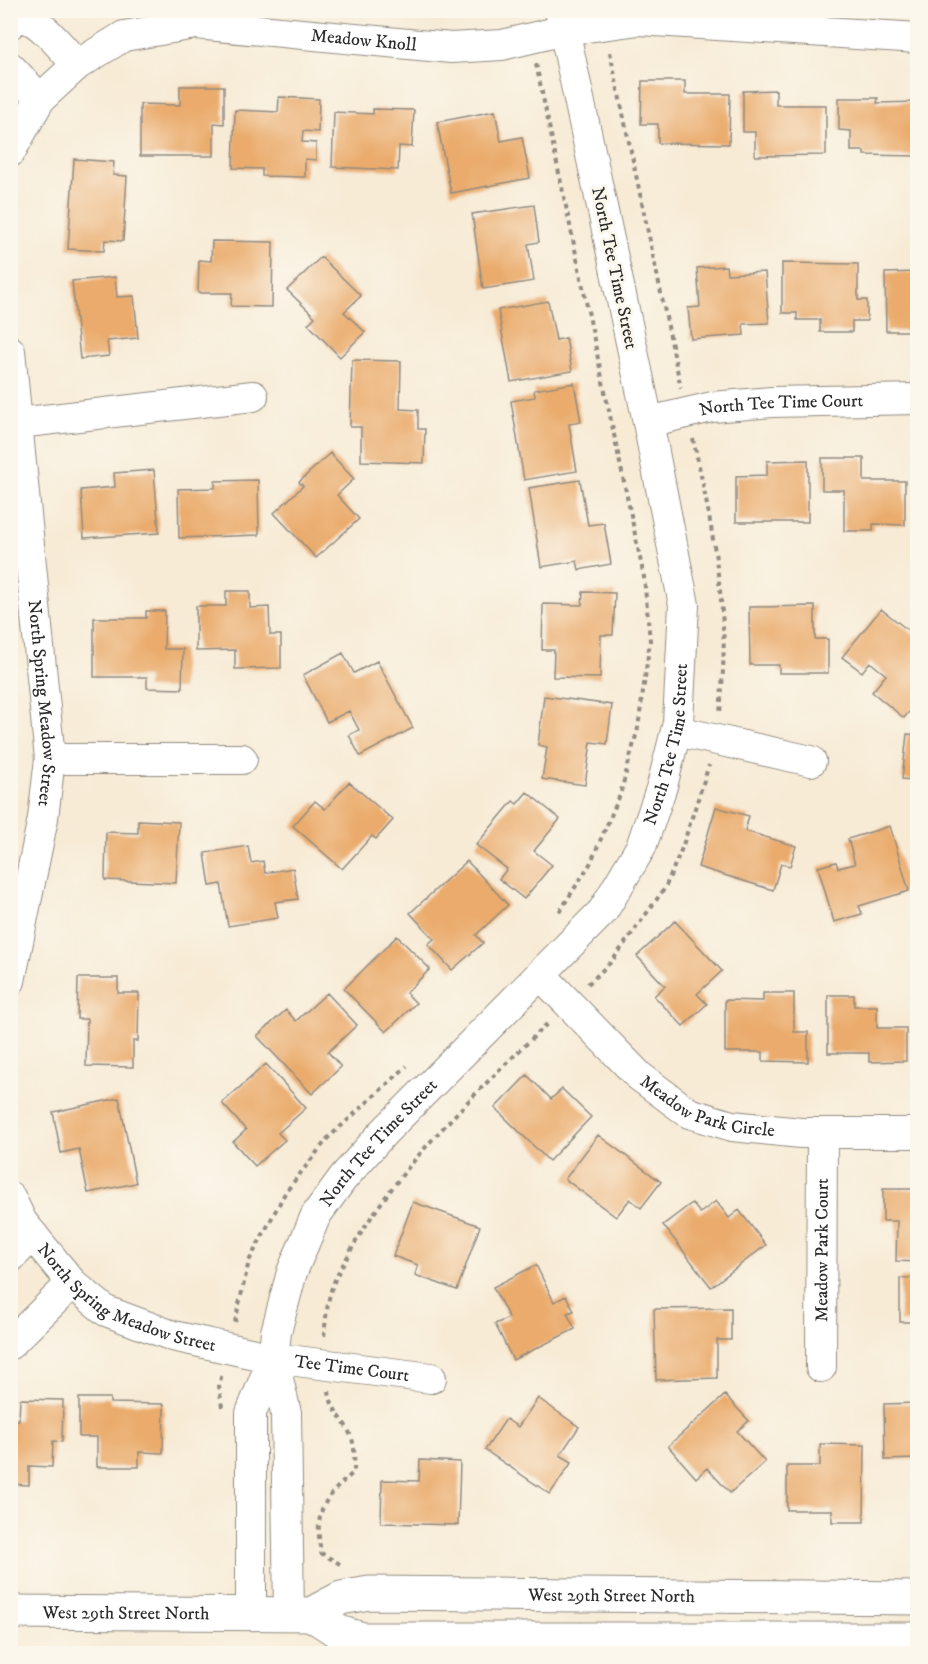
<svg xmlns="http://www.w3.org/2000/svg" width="928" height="1664" font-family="'IM FELL DW Pica',serif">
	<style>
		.building { fill: #eaab6c }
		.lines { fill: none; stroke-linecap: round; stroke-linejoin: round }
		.minor-casing { stroke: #918b80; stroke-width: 32 }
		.secondary-casing { stroke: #918b80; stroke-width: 35 }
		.path { stroke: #918b80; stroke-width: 4; stroke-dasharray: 4.5 4.5; stroke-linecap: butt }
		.minor { stroke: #fff; stroke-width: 30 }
		.secondary { stroke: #fff; stroke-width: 33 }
		.labels { text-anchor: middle; stroke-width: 6; stroke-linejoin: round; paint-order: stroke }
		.street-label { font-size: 18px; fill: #2b2b2b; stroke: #fbf7ec }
	</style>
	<rect width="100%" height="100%" fill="#fbf7ec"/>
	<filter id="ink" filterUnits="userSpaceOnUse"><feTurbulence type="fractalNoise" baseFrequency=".0167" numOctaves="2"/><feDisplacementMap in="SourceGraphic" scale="12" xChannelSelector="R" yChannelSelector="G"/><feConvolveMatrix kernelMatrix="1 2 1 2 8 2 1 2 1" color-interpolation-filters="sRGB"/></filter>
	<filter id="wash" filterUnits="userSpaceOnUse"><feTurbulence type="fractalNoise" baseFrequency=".008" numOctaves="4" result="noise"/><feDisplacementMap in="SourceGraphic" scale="24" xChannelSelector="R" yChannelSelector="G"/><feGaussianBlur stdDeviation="1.35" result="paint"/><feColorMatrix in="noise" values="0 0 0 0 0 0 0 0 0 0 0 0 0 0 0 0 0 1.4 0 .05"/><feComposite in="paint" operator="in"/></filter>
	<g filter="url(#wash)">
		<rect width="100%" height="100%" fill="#f7ebd6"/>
		<g id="blocks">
			<!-- building -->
			<path class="building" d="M642 81H685V94H730L729 144 658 143V124H641Z
				M180 86H224V124L214 123V156H140V104L180 105Z
				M776 90V105H826V155L755 156V132H743V91Z
				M279 97 319 99 318 132 303 131 302 142 316 143V160L305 159V177L262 176V169L233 168 235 110 278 112Z
				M839 98H878L877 103 918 102V156L864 155V151H851V131L839 130Z
				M373 109 414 110 412 147 399 146 398 170 332 167 334 112 373 114Z
				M495 111 501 141 522 137 530 178 451 193 437 122Z
				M74 159 114 162 113 175 127 176 123 241 105 240 104 251 68 249Z
				M534 205 539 242 528 244 534 281 483 289 472 214Z
				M212 241 273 242 272 307 231 306 232 293H198L199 260 211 261Z
				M321 257 361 296 344 312 365 332 340 357 308 324 315 317 287 290Z
				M782 263 858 264V300H867V321H852V332H820V320H797V313H782Z
				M726 266 727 274 765 272 769 323 743 324 744 335 691 339 688 308 700 307 697 268Z
				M918 272V331H886L885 273Z
				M115 277 117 297 134 296 138 338 107 341 109 356 80 359 72 281Z
				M548 301 556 340 566 338 572 371 511 382 498 310Z
				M352 360 401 361 400 409 418 410V429H425L424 463 361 461V427H350Z
				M574 383 581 422 569 424 577 471 524 480 511 401 535 397 534 390Z
				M330 453 354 479 337 495 359 519 316 558 274 513 303 486 299 482Z
				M822 458H864V481H905V525L873 524V531H844V490H822Z
				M808 460V522H736V476L767 475V461Z
				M154 470 159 533 84 538 81 490 115 487 114 473Z
				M258 480 259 535 179 538 178 489 215 488V481Z
				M580 480 588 525 604 523 611 564 579 570 577 561 541 567 529 488Z
				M226 591H250V608L269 607 270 635H281V668L235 669V650L196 651V606H226Z
				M583 592 615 593 613 635H601L600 678 553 677 554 650H542L543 604 582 605Z
				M815 606V639H828V673H779V665H750L749 607Z
				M881 609 918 638V701L904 718 872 692 886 675 870 662 862 672 842 657Z
				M146 611H165L164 649H183L182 689 147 688V677H94V618H146Z
				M343 653 354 673 377 661 413 728 360 756 349 735 359 730 349 711 327 722 303 675Z
				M544 696 612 705 607 744 591 742 585 785 542 779 547 747 538 745Z
				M907 734 918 735V781L902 779Z
				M349 782 393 820 376 839 372 836 342 869 293 826 315 801 325 809Z
				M527 792 560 819 534 851 552 865 524 899 499 879 507 869 476 845 513 801 517 804Z
				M716 807 749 816 745 831 796 846 790 866 781 864 773 890 698 867Z
				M138 820 179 822 176 883 105 880 106 832 138 833Z
				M890 826 909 891 859 906 862 914 834 922 818 867 836 862 838 868 855 864 848 839Z
				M248 846 251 863 263 861 265 873 293 868 298 899 275 902 278 918 228 926 221 884 210 886 205 853Z
				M467 861 508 905 476 935 483 943 452 970 428 944 434 939 410 913Z
				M675 921 722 971 697 994 707 1004 683 1026 654 996 665 986 637 956Z
				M397 936 430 969 406 993 416 1003 386 1032 344 989Z
				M78 978H118V993H139L138 1041H133V1067L86 1066 87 1019H77Z
				M327 993 357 1025 328 1052 341 1067 312 1094 257 1036 286 1010 296 1021Z
				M763 993H794V1032H808V1062L763 1061V1052H725V1000L763 1001Z
				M828 995H854V1006H877V1028H906V1061L869 1062V1053H828Z
				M266 1064 306 1108 278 1133 285 1140 255 1166 233 1142 246 1130 222 1103Z
				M527 1075 551 1099 562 1089 591 1117 549 1161 495 1108Z
				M119 1098 136 1183 88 1193 79 1149 61 1153 53 1112Z
				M598 1135 661 1182 641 1208 630 1199 616 1217 565 1179Z
				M883 1189H918V1262L896 1261 897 1221H883Z
				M716 1201 729 1218 739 1210 766 1245 711 1287 663 1225 692 1203 700 1213Z
				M413 1202 480 1226 457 1290 415 1275 418 1265 393 1256Z
				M536 1265 554 1302 566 1296 574 1311 567 1313 575 1329 513 1360 495 1324 509 1318 493 1287Z
				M900 1278H918V1322H900Z
				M731 1308V1340H717V1378L656 1380 654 1309Z
				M725 1395 749 1421 737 1431 765 1462 730 1493 707 1468 696 1478 668 1446Z
				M79 1398H110V1403L164 1404 163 1453 139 1452V1467H97V1437H79Z
				M538 1398 579 1427 560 1455 572 1462 550 1494 485 1450 506 1419 518 1427Z
				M20 1399 63 1400 62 1442 53 1441 52 1467 29 1466V1485L10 1484V1420H19Z
				M918 1403V1459L885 1460 884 1404Z
				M820 1444 865 1445 864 1522H832V1510H787V1466H820Z
				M420 1460 460 1462 458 1525 381 1523 382 1480 419 1481Z"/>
		</g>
	</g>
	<g filter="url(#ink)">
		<use href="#blocks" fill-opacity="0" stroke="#918b80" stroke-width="1.5"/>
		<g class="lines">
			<defs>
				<g id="minor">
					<path d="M10 24C13 22 15 19 18 18 36 13 66 53 77 65"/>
					<path d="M10 67 40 99"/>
					<path id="s1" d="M10 152 40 99 77 65 124 36 196 24 451 48 502 45 565 30 639 20 918 38"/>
					<path id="s2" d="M10 351 50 759 43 818 10 981"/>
					<path id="s3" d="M648 422 712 407 772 402 918 399"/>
					<path d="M18 423 253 396"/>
					<path d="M677 731 811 761"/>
					<path d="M50 759H242"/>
					<path id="s4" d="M541 975 639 1076 689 1113 732 1126 801 1133H918"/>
					<path id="s5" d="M10 1197 22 1222 72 1283 106 1311 173 1336 273 1358 431 1378"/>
					<path d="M10 1258 33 1235"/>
					<path d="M10 1344 72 1283"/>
					<path d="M273 1358 286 1413 289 1614"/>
					<path id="s6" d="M821 1367 822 1133"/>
					<path id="s7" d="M251 1614V1413L273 1358 276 1332 292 1272 316 1215 343 1178 383 1133 603 911 641 847 662 786 678 723 684 605 648 422 560 10"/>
				</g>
				<g id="secondary">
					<path id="s8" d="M10 1612 311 1614 341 1598 369 1593 918 1598"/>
					<path d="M311 1614 339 1632 363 1639H918"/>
				</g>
			</defs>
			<!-- minor casing -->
			<use href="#minor" class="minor-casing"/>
			<!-- secondary casing -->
			<use href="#secondary" class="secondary-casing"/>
			<!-- path -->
			<path class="path" d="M610 52 681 388
				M536 64 644 577 650 641 638 728 620 795 590 864 558 914
				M693 439C707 500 719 563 723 626 725 655 722 685 720 714
				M588 984 612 961 665 888 682 848 709 765
				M235 1322 249 1261 285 1193 328 1138 407 1066
				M324 1336C326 1319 327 1299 334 1282 338 1271 346 1261 351 1250 401 1162 477 1092 549 1022
				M329 1391C331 1411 343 1417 350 1434 356 1446 354 1459 354 1472 323 1499 314 1511 321 1553L340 1564
				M222 1407 219 1386 222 1373"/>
			<!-- minor -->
			<use href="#minor" class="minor"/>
			<!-- secondary -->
			<use href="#secondary" class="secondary"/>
		</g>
	</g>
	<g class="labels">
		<!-- street labels -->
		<g class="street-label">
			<text dy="6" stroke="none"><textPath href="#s1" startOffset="408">Meadow Knoll</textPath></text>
			<text transform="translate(615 268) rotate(78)" y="6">North Tee Time Street</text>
			<text dy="6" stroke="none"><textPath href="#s3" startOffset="135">North Tee Time Court</textPath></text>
			<text dy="6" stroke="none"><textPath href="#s2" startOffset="354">North Spring Meadow Street</textPath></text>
			<text dy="6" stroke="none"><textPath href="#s7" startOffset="1010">North Tee Time Street</textPath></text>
			<text dy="6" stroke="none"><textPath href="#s4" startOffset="218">Meadow Park Circle</textPath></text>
			<text dy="6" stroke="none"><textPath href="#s7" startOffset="506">North Tee Time Street</textPath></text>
			<text dy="6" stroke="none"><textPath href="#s6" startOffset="117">Meadow Park Court</textPath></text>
			<text dy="6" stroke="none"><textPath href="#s5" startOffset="162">North Spring Meadow Street</textPath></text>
			<text dy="6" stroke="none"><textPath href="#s5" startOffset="404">Tee Time Court</textPath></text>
			<text dy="6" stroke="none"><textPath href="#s8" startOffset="606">West 29th Street North</textPath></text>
			<text dy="6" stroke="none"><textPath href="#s8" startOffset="116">West 29th Street North</textPath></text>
		</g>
	</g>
	<!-- margin -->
	<rect width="928" height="1664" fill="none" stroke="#fbf7ec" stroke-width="36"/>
</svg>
